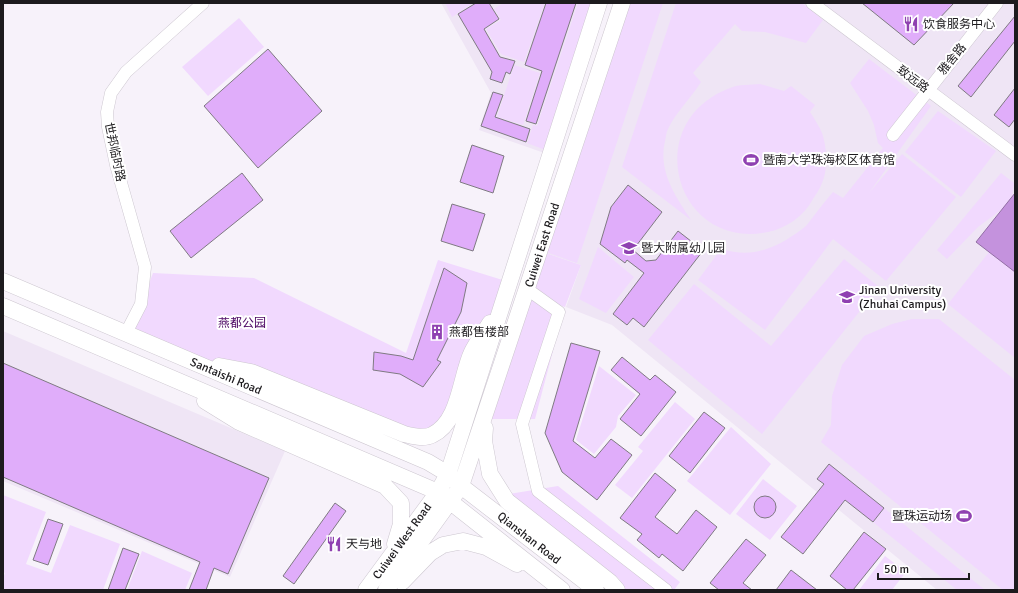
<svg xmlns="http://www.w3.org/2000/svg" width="1018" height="593" font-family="Signika,'Noto Sans SC',sans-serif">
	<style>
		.built { fill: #efe5f5 }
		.green { fill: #f1d9fe }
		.water { fill: #c492dd; stroke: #926ea4 }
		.building { fill: #e0adfa; stroke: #7f7a82 }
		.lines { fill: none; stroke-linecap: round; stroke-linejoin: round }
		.minor-casing { stroke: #cdc7d0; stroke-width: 13 }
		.major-casing { stroke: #cdc7d0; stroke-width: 17 }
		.minor { stroke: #fff; stroke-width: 12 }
		.major { stroke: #fff; stroke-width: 16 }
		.labels { text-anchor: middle; stroke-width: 4; stroke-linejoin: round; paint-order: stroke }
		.poi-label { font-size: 12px; fill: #1d1b1e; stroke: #fff; text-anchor: start }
		.street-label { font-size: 12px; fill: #1d1b1e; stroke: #fff }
		.park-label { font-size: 12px; fill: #4a0362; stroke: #fff }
	</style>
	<rect width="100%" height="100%" fill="#f7f2fa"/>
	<!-- built -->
	<path class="built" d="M441 3H599L550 155 479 130 491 93Z
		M622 3H1015V590H937L612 325 566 307 581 265 540 251Z
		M3 331 285 451 230 577 3 481Z"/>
	<!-- green -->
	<path class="green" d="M445 3H473L452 17Z
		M503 3H545L524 62 501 54 486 29 501 20 494 9Z
		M578 3H597L548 151 527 143 533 125 537 126Z
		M629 3H663L577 263 546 252Z
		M676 3H802L823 20 806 43 765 32 742 31 735 24 693 73 701 82C691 98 676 112 668 129 666 133 666 137 665 141 658 172 675 195 691 220L622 167Z
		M239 18 264 47 208 96 182 67Z
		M869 59 931 106 869 193 902 154 956 197 886 281 833 239 765 330 698 280 721 249C746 256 763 253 786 240 792 236 800 231 806 226 815 215 823 203 833 192L843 198 883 148 878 143 874 125 868 111 850 83Z
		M514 65 540 73 523 125 497 117Z
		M760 84 784 91 791 86 815 105 810 112C814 118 819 126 822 133 827 147 828 170 822 183 820 189 816 194 813 199 804 216 787 228 768 232 675 251 639 122 730 88 739 84 751 85 760 84Z
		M938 111 996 151 961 197 905 152Z
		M1001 173 1014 183 1012 197 1005 207 978 227 947 259 937 250Z
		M598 247 634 277 606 313 579 299Z
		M540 251 581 265 565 307 531 295 563 313 535 419H489Z
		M989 252 1015 272V358L948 304Z
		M844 259 879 287 762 434 648 340 694 284 771 346Z
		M438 260 509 282 453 411 431 436 191 361 126 333 141 304 153 273 254 278 406 353Z
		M912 319H939L1015 380V590H1003L821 442 831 425 832 396 842 365 864 336 892 324Z
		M599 366 636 395 618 416 616 427 594 454 576 440Z
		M675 402 695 419 632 498 615 485 643 451 638 447Z
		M731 427 771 464 730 515 687 481Z
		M763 479 797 506 770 540 736 514Z
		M558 486 680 582 674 590H626L619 579 509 494Z
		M3 495 46 512 26 564 51 573 70 525 120 544 103 590H3V578L5 573 3 572Z
		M884 508 985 590H957L873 522Z
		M142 551 192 573 185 590H127Z
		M885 556 906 572 892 590H859Z"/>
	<!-- water -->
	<path class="water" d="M1015 193V272L976 242Z"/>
	<!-- building -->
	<path class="building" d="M476 3H489L499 19 484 29 500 57 515 61 510 74 506 72 502 83 490 79 492 72 458 14Z
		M546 3H576L536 124 526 121 542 71 525 65Z
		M862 3H954L914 45Z
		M1015 16V41L971 97 958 86Z
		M268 49 322 111 258 168 204 106Z
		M1015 88V119L1009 127 994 115Z
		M493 92 503 95 495 117 530 129 526 142 481 126Z
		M472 145 504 156 493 193 460 182Z
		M242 173 263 200 191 258 170 231Z
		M628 185 662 212 633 250 646 261 656 260 678 231 696 245 694 247 702 252 644 327 633 318 627 325 613 314 644 273 627 260 625 263 600 244 611 207Z
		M452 204 485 214 473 251 441 241Z
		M444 268 467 283 461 312 437 360 441 362 423 387 400 374 373 370 374 352 401 356 413 360Z
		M571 343 600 351 573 441 595 458 611 439 632 455 597 500 562 472 545 433Z
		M622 357 650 380 655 375 676 392 641 436 620 419 640 394 611 370Z
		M3 363 269 478 228 574 214 568 206 590H189L200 562 3 477Z
		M704 412 725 428 690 473 669 456Z
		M829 464 884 508 873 522 845 500 803 554 781 537 824 484 817 479Z
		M655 473 676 490 655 517 677 534 696 510 717 527 683 571 662 554 659 558 637 540 642 534 620 518Z
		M754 507a11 11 0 1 1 22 0a11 11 0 1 1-22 0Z
		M335 503 346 511 294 584 283 576Z
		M48 519 63 524 48 565 33 560Z
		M864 532 886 549 853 590H847L830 576Z
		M746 539 766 555 743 583 752 590H719L710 583Z
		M123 548 139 554 125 590H108Z
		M791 570 817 590H776Z"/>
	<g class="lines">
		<defs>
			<path id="minor" d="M812 3 1015 155
				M893 135 997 3
				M527 289 559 312 522 424 538 491 666 590
				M126 333 141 304 145 267 116 165 108 127 107 112 111 93 126 72 203 3"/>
			<path id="major" d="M3 281 428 462 448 474 461 486 596 590
				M3 306 438 492 562 590
				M219 366 251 372 404 434C412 436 424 439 432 435 460 422 460 377 472 352 477 342 484 333 490 323
				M205 401 239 422 385 486 401 503V524L395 544
				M485 428 484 441 490 474 507 501 610 582 617 590
				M402 582 430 553 443 545 463 541 486 547 517 564
				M366 590 438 492 448 474 599 3
				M386 590 461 486 622 3"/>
		</defs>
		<!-- minor casing -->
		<use href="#minor" class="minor-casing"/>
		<!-- major casing -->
		<use href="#major" class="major-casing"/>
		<!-- minor -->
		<use href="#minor" class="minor"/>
		<!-- major -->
		<use href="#major" class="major"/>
	</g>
	<!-- icons -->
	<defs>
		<symbol id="restaurant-bare" viewBox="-9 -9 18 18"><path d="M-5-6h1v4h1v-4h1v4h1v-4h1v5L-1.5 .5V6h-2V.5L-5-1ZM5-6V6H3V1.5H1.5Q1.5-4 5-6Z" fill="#8f41b1" stroke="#fff" stroke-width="2.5" paint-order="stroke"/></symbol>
		<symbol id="stadium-bare" viewBox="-9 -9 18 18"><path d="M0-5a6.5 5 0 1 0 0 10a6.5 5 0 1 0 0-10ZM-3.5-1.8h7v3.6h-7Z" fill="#8f41b1" stroke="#fff" stroke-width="2.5" paint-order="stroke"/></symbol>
		<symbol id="school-bare" viewBox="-9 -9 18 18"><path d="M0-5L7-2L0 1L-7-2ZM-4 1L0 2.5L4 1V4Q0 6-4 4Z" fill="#8f41b1" stroke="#fff" stroke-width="2.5" paint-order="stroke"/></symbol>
		<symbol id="university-bare" viewBox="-9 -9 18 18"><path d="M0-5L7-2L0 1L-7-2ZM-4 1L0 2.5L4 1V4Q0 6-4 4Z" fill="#8f41b1" stroke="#fff" stroke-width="2.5" paint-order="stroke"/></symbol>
		<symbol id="building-bare" viewBox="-9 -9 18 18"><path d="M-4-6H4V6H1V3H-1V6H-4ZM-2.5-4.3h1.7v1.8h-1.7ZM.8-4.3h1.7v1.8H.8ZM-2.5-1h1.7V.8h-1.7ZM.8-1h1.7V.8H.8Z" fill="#8f41b1" stroke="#fff" stroke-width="2.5" paint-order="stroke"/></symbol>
	</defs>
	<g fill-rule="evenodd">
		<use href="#restaurant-bare" x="900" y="13" width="22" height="22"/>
		<use href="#stadium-bare" x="740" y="149" width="22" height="22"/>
		<use href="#school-bare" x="618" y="237" width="22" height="22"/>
		<use href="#university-bare" x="836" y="286" width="22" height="22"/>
		<use href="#building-bare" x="426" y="321" width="22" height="22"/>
		<use href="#stadium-bare" x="953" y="505" width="22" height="22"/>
		<use href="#restaurant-bare" x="323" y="533" width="22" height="22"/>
	</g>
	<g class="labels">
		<!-- poi labels -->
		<g class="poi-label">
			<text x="923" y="28">饮食服务中心</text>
			<text x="763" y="164">暨南大学珠海校区体育馆</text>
			<text x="641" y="252">暨大附属幼儿园</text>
			<text x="859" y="294">Jinan University<tspan x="859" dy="14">(Zhuhai Campus)</tspan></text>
			<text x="449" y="336">燕都售楼部</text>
			<text x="952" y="520" text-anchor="end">暨珠运动场</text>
			<text x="346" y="548">天与地</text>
		</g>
		<!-- street labels -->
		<g class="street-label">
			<text transform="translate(952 59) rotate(-51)" y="4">雅舍路</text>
			<text transform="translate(913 79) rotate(37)" y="4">致远路</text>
			<text transform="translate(115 152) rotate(78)" y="4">世邦临时路</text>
			<text transform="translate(542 245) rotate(-72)" y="4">Cuiwei East Road</text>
			<text transform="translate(226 376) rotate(23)" y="4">Santaishi Road</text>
			<text transform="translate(529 538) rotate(38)" y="4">Qianshan Road</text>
			<text transform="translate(402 541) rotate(-54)" y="4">Cuiwei West Road</text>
		</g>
		<!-- park labels -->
		<g class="park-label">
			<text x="242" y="327">燕都公园</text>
		</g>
	</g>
	<!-- border -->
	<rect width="1018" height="593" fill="none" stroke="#1d1b1e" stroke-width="8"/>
	<!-- scale -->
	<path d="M878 573v6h91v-6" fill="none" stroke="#1d1b1e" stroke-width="2"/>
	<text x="884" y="573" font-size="12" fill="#1d1b1e" stroke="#ffffff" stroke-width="3" paint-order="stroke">50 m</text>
</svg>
